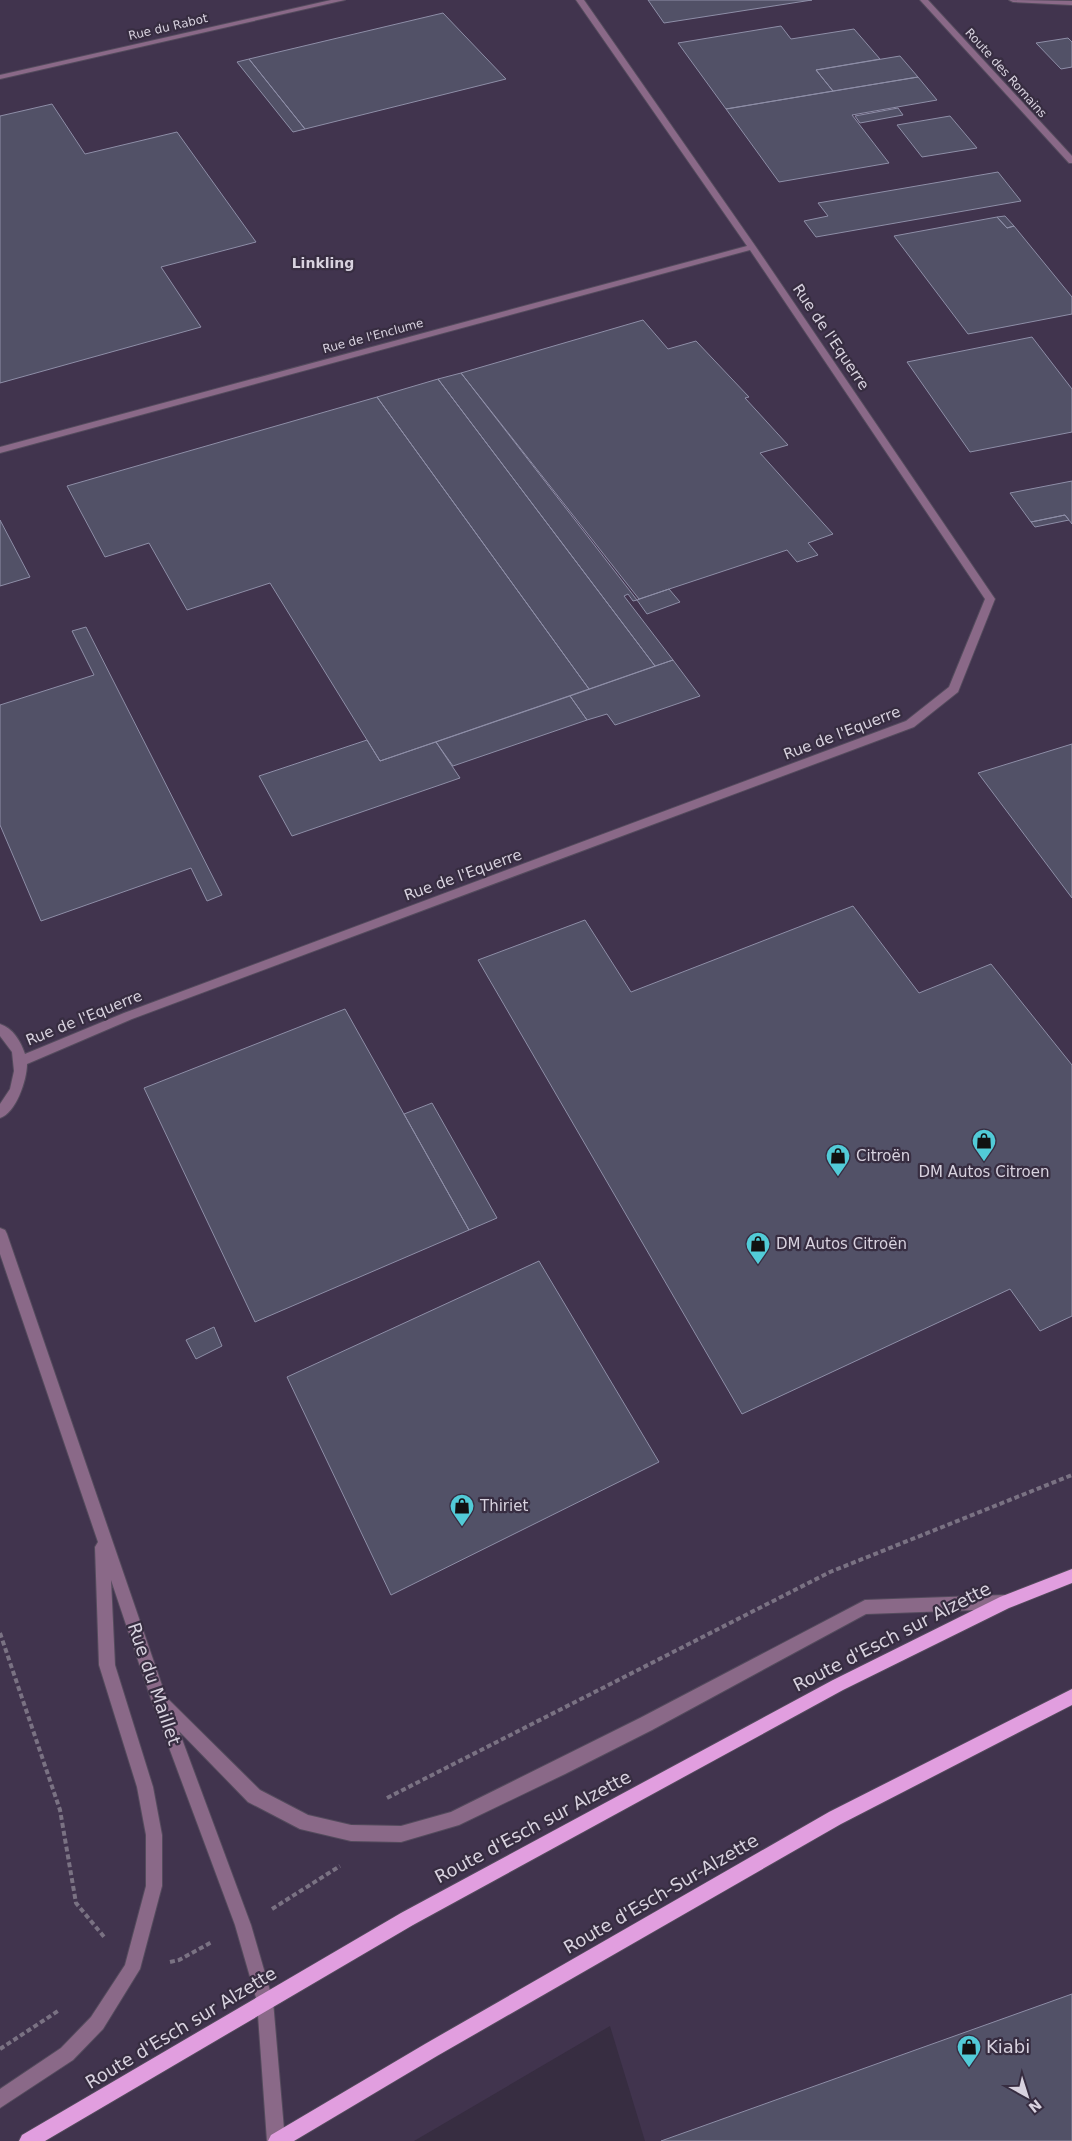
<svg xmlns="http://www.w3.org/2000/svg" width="1072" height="2141" font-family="'DejaVu Sans',sans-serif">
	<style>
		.built { fill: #41344e }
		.building { fill: #525167; stroke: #8e8ea7 }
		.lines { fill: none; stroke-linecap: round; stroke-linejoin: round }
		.minor-casing { stroke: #544b5d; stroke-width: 2 }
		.major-casing { stroke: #544b5d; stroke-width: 2 }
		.path { stroke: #7a7283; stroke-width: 4; stroke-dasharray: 5 3; stroke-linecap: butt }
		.minor { fill: #8a6988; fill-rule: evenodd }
		.major { fill: #e19edf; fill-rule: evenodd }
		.labels { text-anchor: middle; stroke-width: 4.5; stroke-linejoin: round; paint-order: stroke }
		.far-street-label { font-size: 12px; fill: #d8d2df; stroke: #372d41 }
		.far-neighbourhood-label { font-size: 14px; font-weight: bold; fill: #d8d2df; stroke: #372d41 }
		.street-label { font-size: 15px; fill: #d8d2df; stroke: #372d41 }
		.poi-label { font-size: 15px; fill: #d8d2df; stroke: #372d41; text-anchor: start }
		.near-street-label { font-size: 18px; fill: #d8d2df; stroke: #372d41 }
		.near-poi-label { font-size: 18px; fill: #d8d2df; stroke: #372d41; text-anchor: start }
	</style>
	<rect width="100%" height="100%" fill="#372d41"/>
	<!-- built -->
	<path class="built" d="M0 0H1072V2141H645L610 2026 414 2141H0Z"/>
	<!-- building -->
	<path class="building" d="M648 0H812L664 23Z
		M443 13 506 79 305 129 249 59Z
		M781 26 791 39 854 29 880 59 816 70 833 91 726 109 678 43Z
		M1068 38 1072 42V67L1061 69 1036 43Z
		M900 56 918 77 833 91 816 70Z
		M249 59 305 129 293 132 237 62Z
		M918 77 937 100 852 115 889 163 779 182 726 109Z
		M52 104 85 154 177 132 256 242 161 267 201 327 0 383V116Z
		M898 108 903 115 860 123 855 116Z
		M950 116 977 148 922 157 897 125Z
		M998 172 1021 201 816 237 804 221 828 216 818 203Z
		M1005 216 1014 226 1007 228 997 217Z
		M997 217 1007 228 1014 226 1072 297V314L968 334 894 236Z
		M643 320 668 349 696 341 749 397 745 398 788 445 760 453 833 534 808 543 818 555 797 562 787 550 639 599 461 373Z
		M1032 337 1072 389V432L970 452 907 362Z
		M461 373 637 600 633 601 628 594 624 596 673 660 655 666 438 379Z
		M438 379 655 666 589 689 377 397Z
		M377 397 589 689 380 761 270 583 187 610 149 543 105 557 67 486Z
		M1072 481V524L1065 515 1031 522 1010 493Z
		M1065 515 1069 520 1035 527 1031 522Z
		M0 520 30 577 0 586Z
		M669 589 680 602 647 614 637 600Z
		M86 627 222 895 207 901 191 868 41 921 0 825V705L94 675 72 631Z
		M673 660 700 696 615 725 607 714 587 720 570 696Z
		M570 696 587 720 453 766 436 742Z
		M367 740 380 761 436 742 460 778 292 836 259 776Z
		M1072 744V898L978 773Z
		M853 906 919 993 991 964 1072 1065V1316L1040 1331 1010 1289 742 1414 478 960 585 920 631 992Z
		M345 1009 469 1230 255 1322 144 1088Z
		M432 1103 497 1218 469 1230 404 1114Z
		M539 1261 659 1462 391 1595 287 1377Z
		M214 1327 222 1346 196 1359 186 1340Z
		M1072 1994V2141H661Z"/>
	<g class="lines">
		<defs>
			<path id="minor" d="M331 0H345L0 79V75Z
				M576 0H584L756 247 995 599 958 692 914 727 132 1019 27 1064C27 1080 16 1113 0 1118V1104L10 1089 14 1071 12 1052 0 1036V1024C13 1028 21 1042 25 1054L124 1013 906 721 949 687 985 599 750 250 0 453V447L747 246Z
				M920 0H928L1072 156V163H1069Z
				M1009 0 1072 1V5L1013 2Z
				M0 1228 5 1230 7 1234 166 1697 260 1790 308 1815 351 1825 401 1826 451 1812 640 1718 865 1600 1004 1595 1009 1597 1012 1602 1009 1607 1004 1609 866 1614 652 1730 565 1774 459 1825 401 1842 351 1841 300 1829 248 1802 179 1731 251 1925 273 2001 285 2141H267L257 2001 235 1925 151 1699 111 1580 115 1665 153 1787 162 1835V1886L140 1969 103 2029 73 2060 0 2108V2089L61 2048 91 2017 125 1965 146 1886V1835L137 1787 99 1665 95 1547 98 1542 0 1254Z"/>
			<path id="major" d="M1072 1569V1583L1009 1608 843 1690 413 1925 45 2141H19L22 2135 401 1913 833 1680 1000 1597Z
				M1072 1689V1705L841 1824 437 2056 294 2141H268L271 2135 425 2044 829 1812Z"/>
		</defs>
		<!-- minor casing -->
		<use href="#minor" class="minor-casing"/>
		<!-- major casing -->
		<use href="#major" class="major-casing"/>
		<!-- path -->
		<path class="path" d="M0 1633 60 1810 76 1903 105 1938
			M387 1798 830 1572 1072 1475
			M272 1909 340 1866
			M170 1962 179 1960 212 1942
			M0 2049 58 2011"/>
		<!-- minor -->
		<use href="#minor" class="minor"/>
		<!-- major -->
		<use href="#major" class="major"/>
	</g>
	<!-- icons -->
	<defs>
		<symbol id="shop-pin" viewBox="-11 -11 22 30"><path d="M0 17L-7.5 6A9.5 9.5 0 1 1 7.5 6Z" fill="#52cbd7" stroke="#372d41"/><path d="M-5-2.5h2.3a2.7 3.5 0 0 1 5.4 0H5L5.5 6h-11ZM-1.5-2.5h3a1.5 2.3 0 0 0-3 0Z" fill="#111"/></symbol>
	</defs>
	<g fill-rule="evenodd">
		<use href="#shop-pin" x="970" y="1127" width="28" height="38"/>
		<use href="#shop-pin" x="824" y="1142" width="28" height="38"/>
		<use href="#shop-pin" x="744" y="1230" width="28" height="38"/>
		<use href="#shop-pin" x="448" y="1492" width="28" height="38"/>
		<use href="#shop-pin" x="955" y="2033" width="28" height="38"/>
	</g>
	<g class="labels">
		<!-- far-street labels -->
		<g class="far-street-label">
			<text transform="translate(168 27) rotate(-13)" y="4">Rue du Rabot</text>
			<text transform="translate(1006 73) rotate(48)" y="4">Route des Romains</text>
			<text transform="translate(373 336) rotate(-15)" y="4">Rue de l'Enclume</text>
		</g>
		<!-- far-neighbourhood labels -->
		<g class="far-neighbourhood-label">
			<text x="323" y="268">Linkling</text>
		</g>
		<!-- street labels -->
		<g class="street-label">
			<text transform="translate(831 337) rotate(56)" y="5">Rue de l'Equerre</text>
			<text transform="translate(842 733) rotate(-21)" y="5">Rue de l'Equerre</text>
			<text transform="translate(463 875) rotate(-20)" y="5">Rue de l'Equerre</text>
			<text transform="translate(84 1018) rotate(-22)" y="5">Rue de l'Equerre</text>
		</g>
		<!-- poi labels -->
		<g class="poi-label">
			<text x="856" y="1161">Citroën</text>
			<text x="984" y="1177" text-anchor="middle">DM Autos Citroen</text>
			<text x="776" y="1249">DM Autos Citroën</text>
			<text x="480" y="1511">Thiriet</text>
		</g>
		<!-- near-street labels -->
		<g class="near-street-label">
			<text transform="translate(892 1637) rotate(-27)" y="6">Route d'Esch sur Alzette</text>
			<text transform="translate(154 1684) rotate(71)" y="6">Rue du Maillet</text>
			<text transform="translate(533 1827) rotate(-28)" y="6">Route d'Esch sur Alzette</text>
			<text transform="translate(661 1894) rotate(-30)" y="6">Route d'Esch-Sur-Alzette</text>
			<text transform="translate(181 2028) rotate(-31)" y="6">Route d'Esch sur Alzette</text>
		</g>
		<!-- near-poi labels -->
		<g class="near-poi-label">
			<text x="986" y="2053">Kiabi</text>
		</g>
	</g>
	<!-- north arrow -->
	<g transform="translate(1027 2096) rotate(141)" stroke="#372d41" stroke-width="4" paint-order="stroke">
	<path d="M0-4L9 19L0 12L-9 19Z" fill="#d8d2df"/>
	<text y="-8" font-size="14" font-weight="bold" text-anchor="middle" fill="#d8d2df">N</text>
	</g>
</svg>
